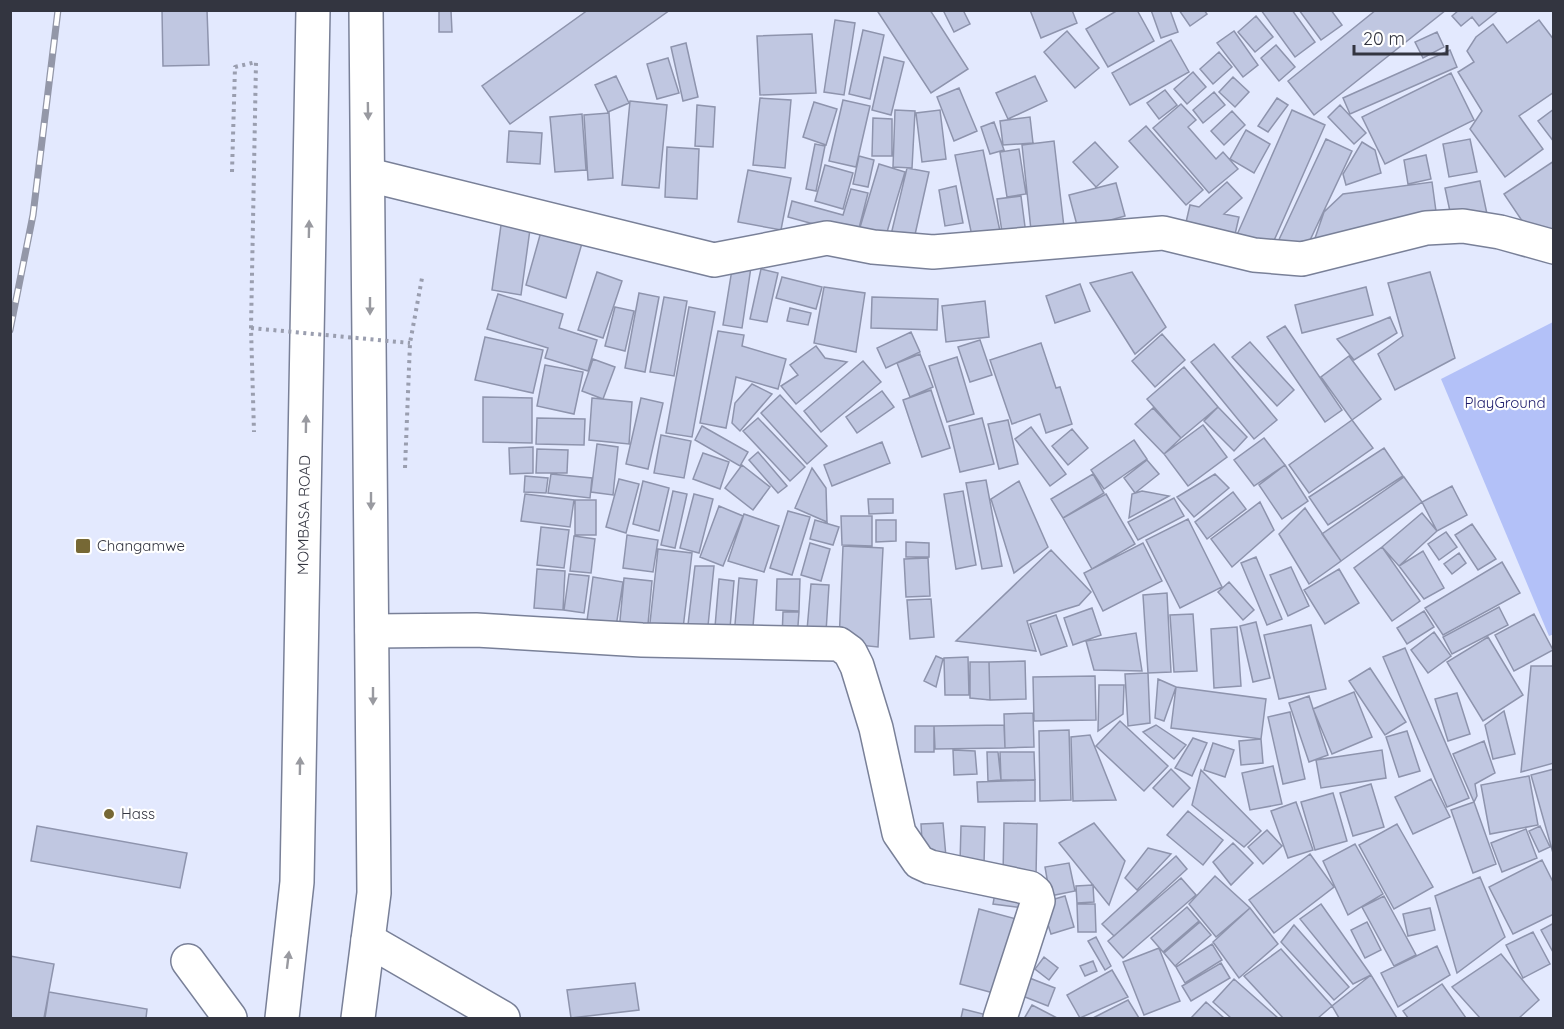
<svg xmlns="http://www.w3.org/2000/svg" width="1564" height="1029" font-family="Quicksand,sans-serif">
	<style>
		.green { fill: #b3c1f8 }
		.building { fill: #c0c7e1; stroke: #8e94ad; stroke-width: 1.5 }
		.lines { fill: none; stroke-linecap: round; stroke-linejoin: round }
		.minor-casing { stroke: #798098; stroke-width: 36 }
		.highway-casing { stroke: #798098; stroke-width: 36 }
		.path { stroke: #9a9eaf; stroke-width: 4; stroke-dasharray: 3 4.5; stroke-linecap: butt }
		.minor { stroke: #fff; stroke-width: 33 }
		.highway { stroke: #fff; stroke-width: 33 }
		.rail-casing { stroke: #9397a8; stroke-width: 7 }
		.rail { stroke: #fff; stroke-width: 4.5; stroke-dasharray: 14; stroke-linecap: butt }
		.path-bridge { stroke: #9a9eaf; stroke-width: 4; stroke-dasharray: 3 4.5; stroke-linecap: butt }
		.oneway { fill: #999aa0 }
		.poi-dot { fill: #766835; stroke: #fff; stroke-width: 2 }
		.labels { text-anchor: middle; stroke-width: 4.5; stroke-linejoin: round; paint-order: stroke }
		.park-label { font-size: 15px; fill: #1a196a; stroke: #fff }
		.street-label { font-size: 15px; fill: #333540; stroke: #fff }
		.poi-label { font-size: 15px; fill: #333540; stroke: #fff; text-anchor: start }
	</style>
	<rect width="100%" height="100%" fill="#e3e9fe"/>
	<!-- green -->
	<path class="green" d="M1553 322 1554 634 1549 636 1441 379Z"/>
	<!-- building -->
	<path class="building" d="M162 10H207L209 65 163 66Z
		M439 10 451 11 452 32H439Z
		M588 10H670L510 124 482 86Z
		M881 10H930L968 69 931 93 878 12Z
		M943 10H963L970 24 954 32Z
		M1030 10H1072L1077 23 1041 38Z
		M1118 10H1137L1154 41 1108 67 1086 29Z
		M1151 10H1170L1178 32 1161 38Z
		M1179 10H1204L1207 14 1190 26Z
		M1261 10H1292L1315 42 1295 57Z
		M1299 10H1331L1342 25 1321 40Z
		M1376 10H1446L1314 115 1288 81Z
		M1459 10H1499L1479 26 1472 17 1461 26 1452 16Z
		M1256 16 1273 37 1255 52 1238 32Z
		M835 20 855 23 844 95 824 92Z
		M1539 20 1554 40V92L1519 116 1543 149 1505 177 1470 129 1482 111 1458 72 1474 62 1467 51 1476 37 1493 24 1507 43Z
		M863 30 884 35 870 99 849 94Z
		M1067 31 1099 68 1075 88 1044 52Z
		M1234 31 1258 65 1243 77 1217 43Z
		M1437 32 1444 47 1423 58 1415 42Z
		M812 34 816 93 760 95 757 36Z
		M1171 40 1189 72 1130 105 1112 73Z
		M686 43 698 97 683 101 671 47Z
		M1276 45 1295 67 1279 81 1261 58Z
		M1450 50 1457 67 1350 114 1343 98Z
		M1219 52 1232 67 1213 84 1200 69Z
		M884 57 904 62 891 115 872 110Z
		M668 58 679 93 657 99 647 64Z
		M1193 72 1206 87 1187 104 1174 89Z
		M1451 73 1474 120 1385 164 1362 117Z
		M616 76 629 103 608 112 595 85Z
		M1035 76 1047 101 1008 119 996 93Z
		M1233 77 1249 92 1235 107 1219 92Z
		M959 88 977 131 954 141 937 97Z
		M1165 90 1177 105 1159 119 1147 103Z
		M1214 92 1225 105 1203 123 1193 110Z
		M760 98 791 100 785 168 753 165Z
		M1277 98 1288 105 1268 132 1258 126Z
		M843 100 870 106 856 167 829 161Z
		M630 101 667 105 659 188 622 185Z
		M814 102 837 109 826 145 803 137Z
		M1181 104 1196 120 1188 127 1216 159 1223 152 1238 169 1209 193 1153 128Z
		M697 105 715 107 713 147 695 146Z
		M1340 105 1366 133 1354 144 1328 117Z
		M1554 109V142L1538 121Z
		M895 110 915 111 912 168 893 167Z
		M940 110 946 159 922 162 916 113Z
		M1292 110 1325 125 1269 252 1236 237Z
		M1232 111 1245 125 1224 145 1211 131Z
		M609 113 613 178 588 180 584 115Z
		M582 114 586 170 555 172 550 117Z
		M1030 117 1033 143 1003 145 1000 121Z
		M873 118 892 119V156H872Z
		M994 122 1004 150 990 154 981 127Z
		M1146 126 1203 190 1186 205 1129 141Z
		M1246 130 1270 144 1254 173 1230 159Z
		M509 131 542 133 540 164 507 162Z
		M1326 139 1352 151 1303 255 1276 246Z
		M1470 139 1477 172 1449 177 1443 144Z
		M1054 141 1064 227 1031 230 1022 145Z
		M1095 142 1118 167 1096 187 1073 162Z
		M1362 142 1375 150 1381 173 1346 185 1343 174Z
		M815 144 825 146 816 191 806 189Z
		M667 147 699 149 697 199 665 197Z
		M1019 149 1026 194 1007 197 1000 152Z
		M983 150 1001 236 973 241 955 155Z
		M1426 155 1431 179 1408 184 1404 160Z
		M859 156 874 160 868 187 853 184Z
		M1554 161V228L1535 240 1504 194Z
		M879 164 905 172 884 242 858 234Z
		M825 165 853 173 843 209 815 201Z
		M907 168 929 172 912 248 889 243Z
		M748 170 791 178 781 230 738 222Z
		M1480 181 1487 214 1452 221 1445 188Z
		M1227 182 1242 198 1224 214 1239 217 1233 243 1184 231 1190 205 1199 207Z
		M1432 182 1438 226 1313 244 1324 212 1343 194Z
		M1116 183 1125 216 1078 229 1069 195Z
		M956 186 963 223 945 226 939 190Z
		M851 189 868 193 857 236 788 217 792 201 843 215Z
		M1021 196 1027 242 1004 245 997 199Z
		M502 218 531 222 521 295 492 290Z
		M544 221 585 233 566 298 526 285Z
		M734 257 752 260 742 328 723 325Z
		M761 269 778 273 767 322 750 319Z
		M597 272 622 281 603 338 578 330Z
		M1132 272 1166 327 1135 354 1090 283Z
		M1430 272 1455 358 1395 390 1378 354 1403 336 1388 283Z
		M782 277 822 287 816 309 776 298Z
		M1080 284 1090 311 1055 323 1046 296Z
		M824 287 865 293 856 352 814 343Z
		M1366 287 1373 315 1302 333 1295 305Z
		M639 293 659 297 645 372 625 368Z
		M498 294 563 314 559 328 597 340 588 371 545 358 548 348 487 329Z
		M664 297 687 301 674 376 650 372Z
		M872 297 938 299 937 330 871 328Z
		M985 301 989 337 946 342 942 306Z
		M615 307 634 311 625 351 605 346Z
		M689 307 715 312 692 437 666 433Z
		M790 308 811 313 808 325 787 321Z
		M1390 317 1397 333 1354 360 1337 339Z
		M1285 326 1342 410 1325 422 1267 337Z
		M718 331 744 335 742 346 786 359 778 389 736 377 726 428 700 423Z
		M911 332 920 352 886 368 877 348Z
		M1162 334 1185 360 1155 387 1132 361Z
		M485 337 543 350 533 393 475 380Z
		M980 340 992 375 970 382 958 347Z
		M1250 342 1294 390 1277 406 1232 357Z
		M1041 343 1056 388 1060 387 1072 424 1046 433 1040 414 1012 424 990 360Z
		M1214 344 1277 420 1254 439 1191 362Z
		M816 346 825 358 847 362 796 404 781 386 798 375 790 365Z
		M920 354 933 387 910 397 897 363Z
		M1349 356 1381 399 1352 420 1321 377Z
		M957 357 974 414 947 422 929 366Z
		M593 359 615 367 603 399 582 391Z
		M863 361 881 382 821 432 804 411Z
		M545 365 583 372 574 414 537 406Z
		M1184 367 1218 407 1181 438 1147 399Z
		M752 384 772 394 740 431 732 423 735 403Z
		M931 390 950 448 922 457 903 400Z
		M882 391 894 407 857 433 846 417Z
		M780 395 827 446 807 464 761 413Z
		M483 397 532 398V443L483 442Z
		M592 398 632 402 629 444 589 440Z
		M641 398 663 403 648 469 626 464Z
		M1218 407 1247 437 1234 451 1204 421Z
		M1153 408 1181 438 1164 454 1135 424Z
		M537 418 585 419 584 445 536 444Z
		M758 418 805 467 790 481 743 431Z
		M982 418 994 464 960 472 949 426Z
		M1008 420 1018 464 999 469 988 424Z
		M1352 420 1373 448 1309 493 1289 465Z
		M1203 425 1227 457 1188 486 1164 454Z
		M702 426 748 452 740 466 695 440Z
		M1031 427 1066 474 1050 486 1015 439Z
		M1072 429 1088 448 1068 465 1052 446Z
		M661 435 691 441 684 478 654 473Z
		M1264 438 1285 465 1254 486 1234 460Z
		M1134 440 1147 459 1104 489 1091 470Z
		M882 442 890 463 832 486 824 465Z
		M597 444 618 447 613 495 591 492Z
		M533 447V473L510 474 509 448Z
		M1384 448 1403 476 1328 525 1309 497Z
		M537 449 568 450 567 473H536Z
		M758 452 787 486 778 493 749 460Z
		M703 453 729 462 720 489 693 479Z
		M1147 460 1159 474 1135 493 1124 478Z
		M742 465 770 487 753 510 725 488Z
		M1285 465 1308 501 1282 519 1259 485Z
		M812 468 826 488 827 522 795 508Z
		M551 474 592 478 590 498 548 493Z
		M1093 474 1104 493 1063 518 1051 499Z
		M1215 474 1229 488 1194 517 1177 497Z
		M525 476 548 478 546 493 524 492Z
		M1404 477 1422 502 1341 561 1322 534Z
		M619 479 639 484 626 533 606 527Z
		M986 480 1002 566 982 569 966 483Z
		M643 481 669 488 659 531 633 524Z
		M1019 481 1048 547 1014 573 991 499Z
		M1452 486 1467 515 1437 531 1422 502Z
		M673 491 687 494 675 548 661 545Z
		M963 491 976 565 956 569 944 494Z
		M1142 491 1169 496 1129 518 1132 494Z
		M1233 492 1246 509 1207 539 1195 522Z
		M525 494 574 500 570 527 521 521Z
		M694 494 713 499 699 553 680 548Z
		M1106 494 1135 544 1092 569 1063 518Z
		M1174 498 1184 516 1138 540 1128 522Z
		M868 499H893V513L869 514Z
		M575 500H596V535H575Z
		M1260 502 1274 530 1232 567 1211 539Z
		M719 506 743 516 723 566 700 557Z
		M1305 508 1341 561 1309 584 1279 534Z
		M788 511 810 517 792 575 770 568Z
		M1422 513 1437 531 1399 566 1382 547Z
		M744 514 779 526 764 572 728 561Z
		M841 516H872V546L842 545Z
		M1188 519 1222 587 1180 608 1146 540Z
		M815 520 839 527 833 545 810 539Z
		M876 520H896V541L876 542Z
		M1472 524 1496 559 1478 570 1455 535Z
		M541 527 569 530 564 568 537 565Z
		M1446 532 1457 547 1439 560 1428 544Z
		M627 535 658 540 653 572 623 568Z
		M574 536 595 539 591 573 570 571Z
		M906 542 929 543V557H906Z
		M810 543 830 549 821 581 801 575Z
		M1143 543 1162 581 1103 611 1084 573Z
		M843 546 883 548 878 647 839 643Z
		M1382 547 1420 601 1392 621 1354 568Z
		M658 549 692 553 682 637 649 632Z
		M1051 550 1091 592 1079 605 1027 621 1036 651 956 641Z
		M1423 551 1444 588 1424 599 1399 566Z
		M1459 553 1466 563 1452 574 1444 564Z
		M1256 557 1282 619 1267 625 1241 563Z
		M928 558 930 596 906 597 904 559Z
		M1502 562 1520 593 1443 635 1425 608Z
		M695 566H714L707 636 687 633Z
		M1291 567 1309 606 1288 616 1270 575Z
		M537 569 565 571 563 610 534 608Z
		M1339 569 1359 603 1325 624 1304 590Z
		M569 574 589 576 584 613 564 610Z
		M593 577 623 582 615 633 586 628Z
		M624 578 652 581 647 635 619 631Z
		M739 578 757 580 752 638 734 636Z
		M719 579 734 581 729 640 714 639Z
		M777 579H800L799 611 776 610Z
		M1229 582 1254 610 1243 620 1218 592Z
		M811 584 829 585 826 632 807 630Z
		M1167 593 1171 672 1148 673 1143 595Z
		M931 599 934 637 910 639 907 600Z
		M1499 607 1508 625 1452 654 1443 637Z
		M1092 608 1101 635 1073 645 1064 618Z
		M1424 611 1434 627 1407 644 1397 628Z
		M783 612H799L797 639 782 638Z
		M1193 614 1197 671 1174 672 1170 615Z
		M1534 614 1553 650 1514 671 1495 635Z
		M1056 615 1067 646 1041 655 1030 624Z
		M1256 622 1270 678 1253 682 1240 626Z
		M1311 625 1326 689 1279 699 1264 635Z
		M1237 627 1241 686 1214 688 1211 629Z
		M1434 632 1451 656 1428 673 1411 650Z
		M1136 633 1142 671 1094 670 1086 641Z
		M1488 637 1523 695 1483 721 1447 662Z
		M1405 648 1469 798 1447 807 1383 657Z
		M936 656 943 659 936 687 924 681Z
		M968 657 969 695H945L944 658Z
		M1025 661 1026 699 990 700 989 662Z
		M970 662H989L990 700 970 698Z
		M1531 666H1554V763L1521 772Z
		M1370 668 1406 722 1385 735 1349 681Z
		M1148 673 1150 723 1128 726 1125 674Z
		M1095 676 1096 720 1034 721 1033 677Z
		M1158 679 1176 687 1164 721 1155 718Z
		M1099 685H1124L1123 714 1098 731Z
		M1176 687 1266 699 1261 739 1171 728Z
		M1354 692 1372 737 1332 754 1313 709Z
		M1457 693 1470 734 1448 741 1435 699Z
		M1309 696 1328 755 1309 762 1289 703Z
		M1504 711 1515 754 1493 759 1485 725Z
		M1290 712 1305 779 1283 784 1268 717Z
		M1033 713 1034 747 1005 748 1004 714Z
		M1120 721 1168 766 1144 791 1096 746Z
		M1004 725 1005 748 935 749 934 726Z
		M1156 725 1186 745 1174 759 1143 732Z
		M915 726H934V752H915Z
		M1069 730 1071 800 1040 801 1039 731Z
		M1407 731 1420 771 1399 777 1386 737Z
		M1090 735 1116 800 1073 801 1071 737Z
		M1193 738 1207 743 1192 776 1175 768Z
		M1261 739 1263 763 1241 765 1239 741Z
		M1484 741 1495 773 1475 784 1477 796 1474 802 1453 754Z
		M1213 743 1234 750 1225 777 1204 770Z
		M953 750 975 751 977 774 954 775Z
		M1382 750 1386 778 1321 788 1316 760Z
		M987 752H998L1001 780 988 781Z
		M1000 752H1034L1035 780H1001Z
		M1273 766 1282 804 1250 810 1242 773Z
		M1171 769 1190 788 1173 807 1153 788Z
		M1554 769V853H1553L1531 775Z
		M1201 770 1261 831 1244 847 1192 805Z
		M1529 776 1538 825 1490 834 1481 785Z
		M1431 779 1450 817 1413 834 1395 797Z
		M1035 780V801L978 802 977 782Z
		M1371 784 1384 827 1353 836 1340 793Z
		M1333 793 1347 841 1315 850 1301 802Z
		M1296 802 1313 850 1288 858 1271 811Z
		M1474 802 1496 864 1473 873 1451 810Z
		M1188 811 1223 840 1203 865 1167 835Z
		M943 823 946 857 923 858 921 824Z
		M1004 823 1037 824 1036 876 1003 875Z
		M1094 823 1125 861 1109 905 1059 843Z
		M1397 824 1433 887 1394 909 1359 845Z
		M37 826 187 853 180 888 31 861Z
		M961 826 985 827 984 864 960 863Z
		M1540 826 1550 847 1539 852 1529 831Z
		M1526 829 1537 858 1502 872 1491 843Z
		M1267 830 1282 846 1263 864 1248 847Z
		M1233 843 1253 863 1231 885 1213 862Z
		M1355 844 1383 894 1348 915 1323 861Z
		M1148 848 1171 854 1137 890 1125 878Z
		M1310 854 1334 887 1274 933 1249 900Z
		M1176 856 1187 869 1114 936 1102 924Z
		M1542 860 1554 884V914L1513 934 1489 887Z
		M1069 863 1075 891 1050 896 1045 867Z
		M1215 876 1250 908 1216 937 1189 904Z
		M1480 877 1505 937 1457 973 1435 896Z
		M1181 878 1196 895 1123 958 1108 941Z
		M1093 885 1094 902 1077 903 1076 886Z
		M996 887 1025 891 1023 908 993 904Z
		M1065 896 1074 927 1051 934 1041 903Z
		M1384 896 1416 955 1394 966 1362 907Z
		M1077 904H1095L1096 932H1078Z
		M1321 904 1371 975 1353 984 1300 919Z
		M1187 907 1199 921 1163 952 1151 938Z
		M1250 908 1278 944 1239 978 1213 942Z
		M1430 908 1435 930 1408 936 1403 914Z
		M979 909 1020 920 1001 995 960 984Z
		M1200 922 1211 935 1175 966 1164 953Z
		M1367 922 1381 950 1365 958 1351 930Z
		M1554 923V954L1541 930Z
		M1294 925 1349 987 1334 1000 1281 942Z
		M1533 932 1550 964 1523 978 1506 945Z
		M1096 937 1111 966 1105 970 1088 941Z
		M1212 944 1222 960 1185 983 1176 967Z
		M1437 946 1450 975 1398 1007 1381 973Z
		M1159 948 1180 1001 1144 1015 1123 962Z
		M1281 949 1332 1006 1318 1018H1283L1244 976Z
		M1501 954 1539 1000 1519 1018H1480L1452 987Z
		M10 956 54 964 44 1018H10Z
		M1044 957 1058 968 1049 980 1035 969Z
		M1093 961 1097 971 1085 976 1080 966Z
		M1221 963 1230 978 1191 1001 1182 986Z
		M1112 970 1128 997 1080 1018 1067 995Z
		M1371 975 1397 1018H1339L1332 1006Z
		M1027 977 1055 988 1048 1006 1020 995Z
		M1234 979 1278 1018H1231L1213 1002Z
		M635 983 639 1010 571 1018 567 990Z
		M1442 984 1466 1018H1408L1403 1011Z
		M49 992 147 1009 146 1018H45Z
		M1128 1000 1139 1018H1093Z
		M1206 1002 1224 1018H1191Z
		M1032 1005 1057 1018H1027L1025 1017Z
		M963 1009 991 1016V1018H961Z"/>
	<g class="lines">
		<defs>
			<path id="minor" d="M369 175 714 260 827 238 873 247 933 252 1163 233 1254 255 1302 259 1426 228 1463 226 1500 232 1554 247
				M372 631 476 630 642 640 839 644 850 652 857 666 876 728 899 833 919 862 930 867 1030 888 1036 893 1038 901 1000 1018
				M368 940 503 1018
				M188 961 230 1018"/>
			<path id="highway" d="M282 1018 297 882 313 10
				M358 1018 374 893 366 10"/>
		</defs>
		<!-- minor casing -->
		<use href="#minor" class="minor-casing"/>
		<!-- highway casing -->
		<use href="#highway" class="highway-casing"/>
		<!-- path -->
		<path class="path" d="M232 172 235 67 256 62 251 328 254 432
			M405 468 410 343 422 278"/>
		<!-- minor -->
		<use href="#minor" class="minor"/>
		<!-- highway -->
		<use href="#highway" class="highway"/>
		<defs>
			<path id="rail" d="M10 330 33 215 58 10"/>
		</defs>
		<!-- rail casing -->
		<use href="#rail" class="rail-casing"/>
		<!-- rail -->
		<use href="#rail" class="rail"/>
		<!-- path-bridge -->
		<path class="path-bridge" d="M251 328 410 343"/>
	</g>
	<!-- one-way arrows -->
	<defs><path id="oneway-solid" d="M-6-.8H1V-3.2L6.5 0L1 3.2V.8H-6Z" transform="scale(1.5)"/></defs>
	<g class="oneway">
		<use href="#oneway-solid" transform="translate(368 111) rotate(89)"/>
		<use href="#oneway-solid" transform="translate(309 229) rotate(-89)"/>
		<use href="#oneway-solid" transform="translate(370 306) rotate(90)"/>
		<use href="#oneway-solid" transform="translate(306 424) rotate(-89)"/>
		<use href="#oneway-solid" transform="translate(371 501) rotate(90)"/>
		<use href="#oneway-solid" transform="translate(373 696) rotate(90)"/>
		<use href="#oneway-solid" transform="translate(300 766) rotate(-89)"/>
		<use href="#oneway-solid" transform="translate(288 960) rotate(-83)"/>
	</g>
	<!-- markers -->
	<g class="poi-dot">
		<rect x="75" y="538" width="16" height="16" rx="3"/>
		<circle cx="109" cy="814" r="6"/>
	</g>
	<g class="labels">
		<!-- park labels -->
		<g class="park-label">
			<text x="1505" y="408">PlayGround</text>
		</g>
		<!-- street labels -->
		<g class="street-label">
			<text transform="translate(304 515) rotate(-89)" y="5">MOMBASA ROAD</text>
		</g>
		<!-- poi labels -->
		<g class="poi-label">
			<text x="97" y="551">Changamwe</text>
			<text x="121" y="819">Hass</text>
		</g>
	</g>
	<!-- border -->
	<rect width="1564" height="1029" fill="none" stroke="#333540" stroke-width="24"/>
	<!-- scale -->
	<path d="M1354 45v9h93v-9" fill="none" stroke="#333540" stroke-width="3"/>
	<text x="1363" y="45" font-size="18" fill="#333540" stroke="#ffffff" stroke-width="4.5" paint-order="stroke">20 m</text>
</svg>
